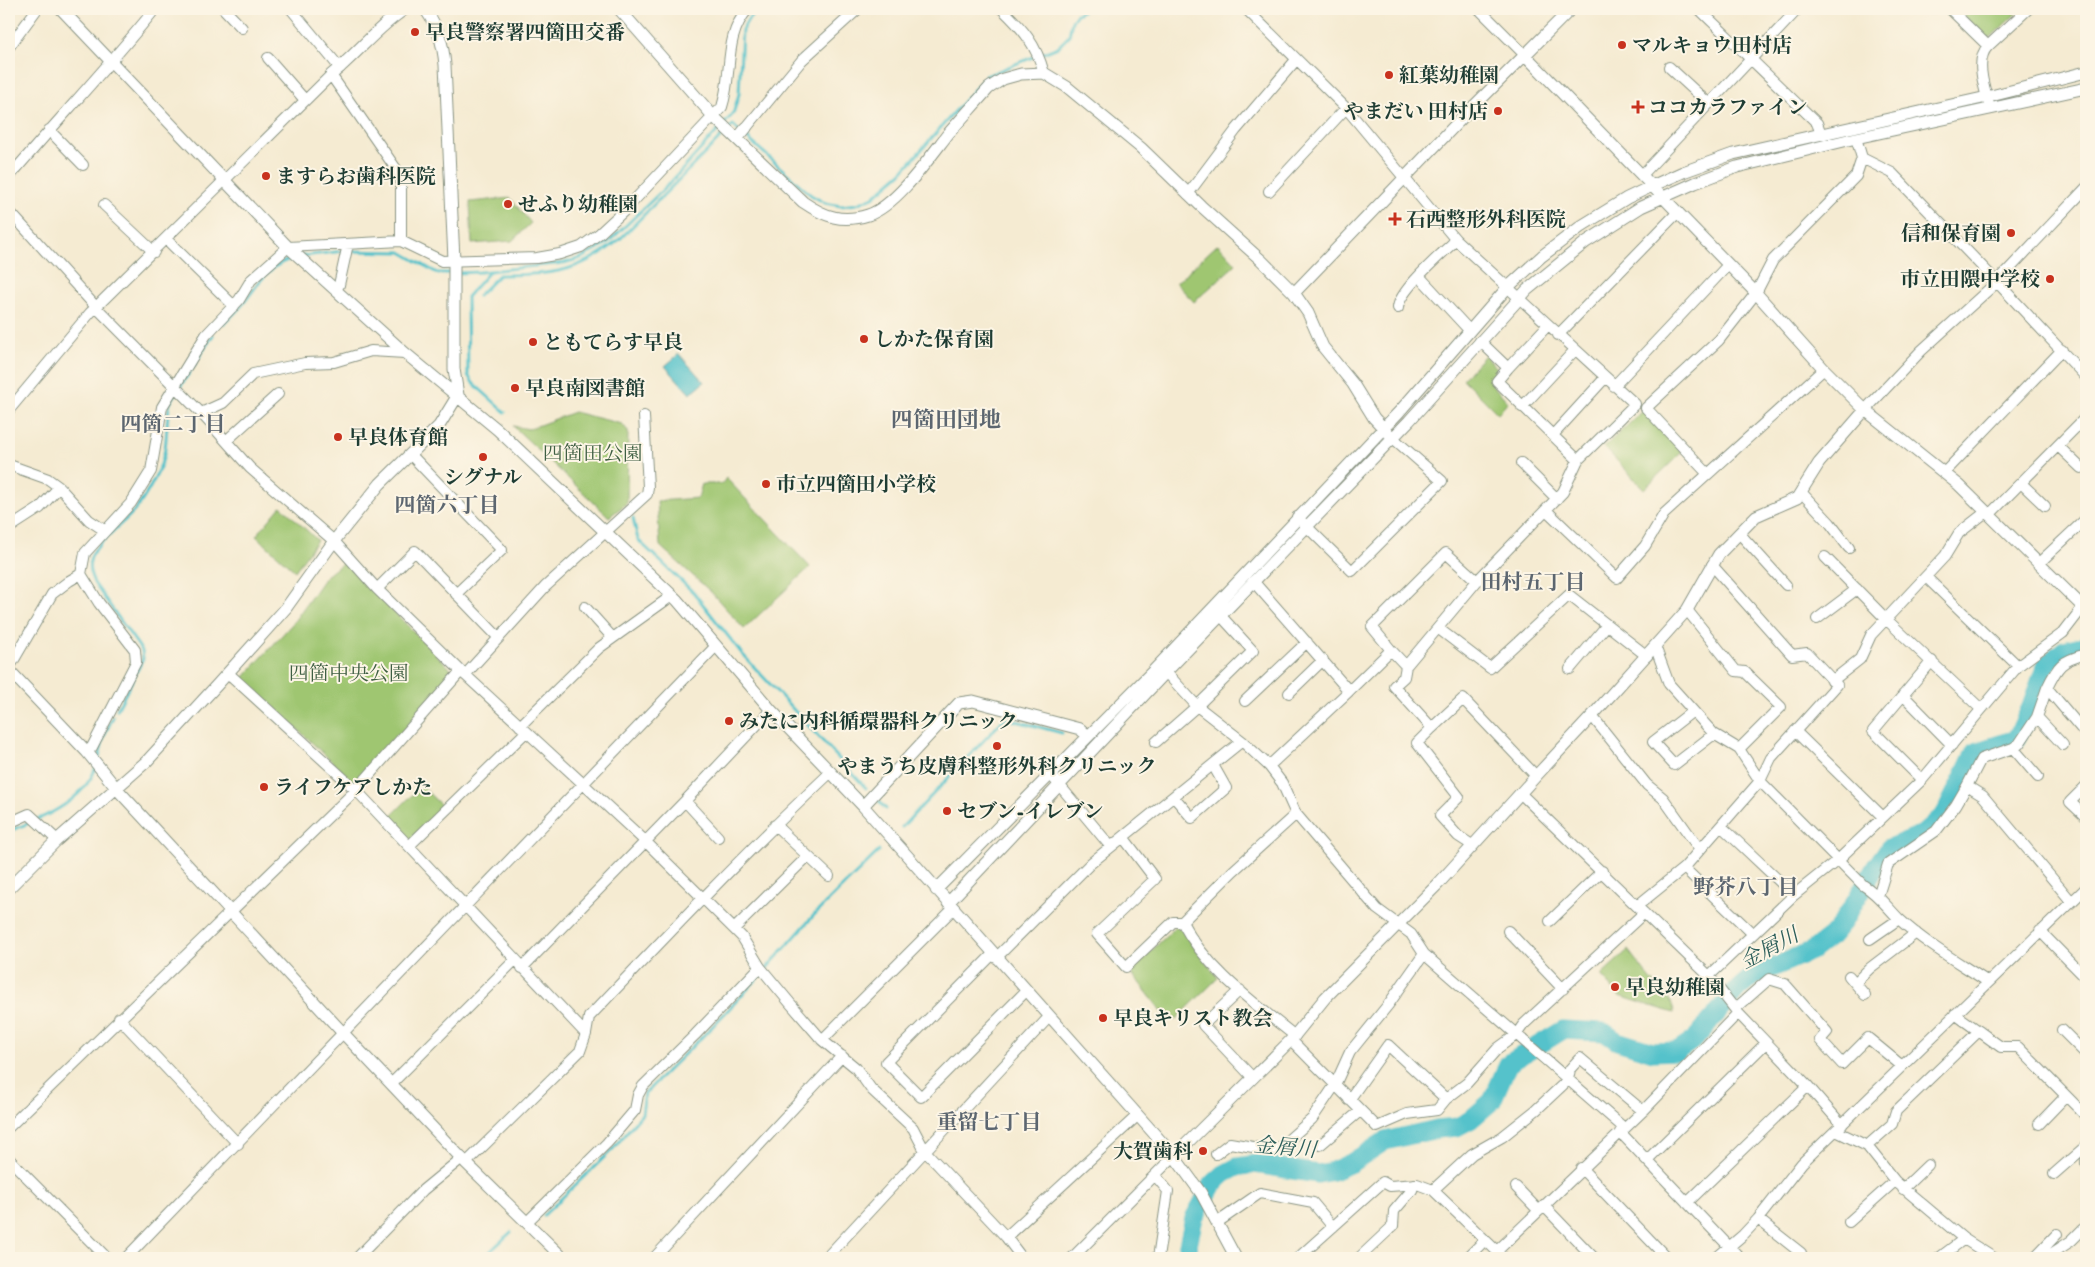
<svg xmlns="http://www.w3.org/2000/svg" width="2095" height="1267" font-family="'IM FELL DW Pica','Noto Serif JP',serif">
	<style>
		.green { fill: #9fc671; stroke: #5f8252 }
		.water { fill: #55c2cb; stroke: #3a8080 }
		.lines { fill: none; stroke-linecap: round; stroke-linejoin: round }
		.stream { stroke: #55c2cb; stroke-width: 3 }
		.river { stroke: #55c2cb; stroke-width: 19 }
		.minor-casing { stroke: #8a9483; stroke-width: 12 }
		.tertiary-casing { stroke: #8a9483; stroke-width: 13 }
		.minor { stroke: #fff; stroke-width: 10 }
		.tertiary { stroke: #fff; stroke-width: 11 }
		.poi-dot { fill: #c8321e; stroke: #fcf5e5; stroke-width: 2 }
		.labels { text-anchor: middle; stroke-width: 4; stroke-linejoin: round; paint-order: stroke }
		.poi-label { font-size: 20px; font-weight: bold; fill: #1f3d34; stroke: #fcf5e5; text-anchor: start }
		.park-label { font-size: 20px; fill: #3f5f43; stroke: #fcf5e5 }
		.neighbourhood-label { font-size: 21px; font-weight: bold; fill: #5c6670; stroke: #fcf5e5 }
		.water-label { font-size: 21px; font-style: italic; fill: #2c5e5a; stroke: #fcf5e5 }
		.quarter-label { font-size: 22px; font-weight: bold; fill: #5c6670; stroke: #fcf5e5 }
	</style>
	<rect width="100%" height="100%" fill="#fcf5e5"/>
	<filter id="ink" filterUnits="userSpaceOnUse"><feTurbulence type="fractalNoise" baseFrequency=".02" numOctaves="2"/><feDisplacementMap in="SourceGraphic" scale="10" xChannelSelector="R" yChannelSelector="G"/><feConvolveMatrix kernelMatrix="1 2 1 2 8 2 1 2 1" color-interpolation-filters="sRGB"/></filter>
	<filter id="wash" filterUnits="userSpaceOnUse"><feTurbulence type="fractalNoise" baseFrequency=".0096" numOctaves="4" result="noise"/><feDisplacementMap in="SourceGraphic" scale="20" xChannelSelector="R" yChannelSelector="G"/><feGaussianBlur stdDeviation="1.12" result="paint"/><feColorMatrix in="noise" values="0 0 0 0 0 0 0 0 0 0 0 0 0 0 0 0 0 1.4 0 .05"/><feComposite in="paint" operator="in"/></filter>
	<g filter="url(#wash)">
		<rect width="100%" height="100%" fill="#f5ebd2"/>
		<!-- green -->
		<path class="green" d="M1957 9H2021L1991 37 1986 38Z
			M510 198 531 223 512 241 472 244 470 202Z
			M1218 244 1236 264 1194 302 1176 283Z
			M1485 355 1498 369 1489 381 1508 402 1498 414 1463 379Z
			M1644 410 1682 452 1644 489 1604 447Z
			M574 412 622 424 628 431 627 503 609 517 513 426 529 429Z
			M726 478 810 567 744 629 711 592 660 546 657 501 698 498 702 484H722Z
			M281 506 317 540 295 571 256 536Z
			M344 562 454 672 357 785 243 678 293 623 325 577Z
			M421 786 444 808 411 843 388 819Z
			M1176 927 1182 930 1218 978 1175 1020 1166 1017 1130 971Z
			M1628 950C1635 959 1642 969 1650 978 1658 988 1674 999 1674 1013L1619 996 1601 975Z"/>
		<!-- water -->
		<path class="water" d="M679 354 704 382 690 394 665 366Z"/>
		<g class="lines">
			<!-- stream -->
			<path class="stream" d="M744 135 811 195 825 203 841 206 857 204 873 197 901 173 986 76 1058 47 1069 36 1072 21 1077 14 1086 9
				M303 256 344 251 401 252 437 273H451
				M489 272 467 297 468 375 473 383 505 412
				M457 273 480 272 564 263 581 258 607 243 618 233 669 184 733 114 739 94 742 30 749 18 758 9
				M478 296 499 275C552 274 579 274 621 238L733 125 739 131
				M224 323C232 316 240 309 246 300 260 281 271 263 295 258
				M633 518 638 540 694 593 743 655 866 788
				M117 710 143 659 142 651 94 583C91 575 88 569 90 561 92 546 125 522 135 510 144 500 151 486 157 474 170 448 164 429 170 403L213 335
				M98 761 104 736 113 717
				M878 800 886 809
				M902 827 1005 718 1062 733
				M9 831C41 819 83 803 96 767
				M767 968 815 914 879 851
				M544 1215 612 1150 642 1114 645 1093 710 1029 760 976
				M483 1258 511 1232"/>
			<!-- river -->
			<path class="river" d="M1185 1258 1194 1218 1213 1184 1224 1174 1237 1167 1255 1164 1318 1174 1333 1171 1351 1163 1385 1141 1437 1129 1457 1127 1470 1120 1492 1101 1508 1064 1563 1030 1604 1032 1617 1041 1653 1052 1677 1051 1695 1039 1738 989 1752 977 1813 950 1831 936 1843 922 1876 866 1889 848 1923 834 1945 814 1975 752 2016 739 2031 707 2046 665 2064 650 2086 645"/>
		</g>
	</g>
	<g filter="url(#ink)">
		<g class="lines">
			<defs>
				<path id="minor" d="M224 9 242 28
					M291 9 340 68
					M1002 9C1023 29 1036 44 1044 73
					M1246 9 1346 108 1456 240 1635 404 1578 460 1497 381 1508 368 1480 341
					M1479 9 1525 55
					M1699 9 1817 123 1821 134
					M1950 9 1988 46C1974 60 1985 90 1990 108
					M1988 46 2028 9
					M9 47 37 9
					M268 58 305 100
					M1669 67 1708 103
					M746 128 802 60 858 9
					M49 130 83 165
					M1862 158 1892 173 1997 282 2086 377
					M1642 175 1798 9
					M9 177C57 121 108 67 155 9
					M1269 191 1346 108
					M1188 194 1236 130 1296 60
					M104 205 154 252
					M9 211 96 307 201 413 250 468 334 541 377 589 461 671 645 841 734 929 742 937 760 967 790 1003 822 1040 856 1068 871 1089 913 1128 925 1151 1006 1237 1022 1258
					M166 239 234 306
					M1419 276 1469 330
					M336 290 339 285 348 244
					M1398 308C1399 290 1442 254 1456 240
					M1558 335 1678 212
					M1508 368 1548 325
					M1614 386 1728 265
					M1522 407 1575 350
					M9 410 90 313 331 75 401 176V241L442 261 537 258 560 254 581 247 600 233 627 208 722 107C733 73 723 37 748 9
					M1865 410 1921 351 1997 282 2086 188
					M201 413 223 403 253 374 305 363 334 362 371 351 405 353
					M1553 435 1605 378
					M226 441 278 394
					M2058 446 2081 468
					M411 455 502 550 456 594
					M1521 463 1557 499
					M9 465 48 479 59 487 40 508 9 528
					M1944 473 2062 350
					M1708 474 1646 408 1719 340 1756 293 1773 260 1856 176 1862 158 1856 138
					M2021 483 2045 506
					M59 487 89 520 104 530
					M1801 492 1830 523 1849 548
					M1546 510 1617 578 1645 546 1664 514 1824 369
					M1989 515 2086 417
					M1297 517 1352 571 1442 481 1393 438
					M1740 534 1786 585
					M1825 557 1886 619 1981 709
					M2039 563 2086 519
					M1926 577 2018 666
					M1253 581 1349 691 1269 766
					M377 589 415 551 499 638
					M585 607 612 637
					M1687 610 1736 671 1745 672 1781 707 1739 749
					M1817 619 1857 589
					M1439 629 1490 668 1569 595 1647 656
					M1655 646 1669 684 1714 734 1739 749 1760 781 1863 885C1878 894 1887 907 1899 919 1926 944 1958 962 1988 982
					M1391 650 1406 666 1477 581 1563 492 1578 460
					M9 665 12 663 52 594 69 581 81 574
					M1406 666 1404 677 1394 686 1432 728 1417 743 1459 797 1440 816 1458 836 1472 845
					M1161 667 1197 706 1242 741 1269 766 1282 783 1296 814 1377 909 1411 934 1424 954 1624 1128
					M1570 669 1607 625
					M228 673 356 790 586 1034
					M465 675 545 587 647 494 648 487 644 416
					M1832 681 1860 659 1871 635 1945 556 1959 533 1986 512
					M2047 688C2058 665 2061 661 2086 654
					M1349 691 1391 650 1372 627 1446 553 1477 581
					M1289 693 1323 660
					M1903 695 1952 745
					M1245 701 1307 642
					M1693 711 1653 742 1674 765 1714 734
					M1592 716 1647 785 1663 798 1700 850
					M2037 717 2047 688 2086 734
					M520 726 599 648 666 600 671 595
					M1432 728 1463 699 1536 776
					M1795 731 1883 817
					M1156 742 1197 706 1253 651 1221 616
					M2013 748 2019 744 2037 717 2063 745
					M87 752 92 747 136 662 135 650 99 603 81 574 85 553 131 503 151 471 162 407 206 335 239 300 251 280 288 247 401 241
					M1051 775 1111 847
					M2038 777 2013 748 1981 759 1967 786 1983 796 2071 901
					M1922 780 1873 731 1932 661
					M2086 786 2070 802 2086 817
					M1520 793 1709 976 1738 1013 1808 1086 1842 1125
					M1174 797 1192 818 1226 788 1213 765
					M685 801 718 837
					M9 823 29 814 57 840
					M775 825 829 876
					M1721 826 1794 895
					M1123 837 1155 879 1097 934 1126 967 1173 922H1182L1233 871 1296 814
					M409 846 526 732
					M1684 868 1753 934
					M1878 896 1888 864 1936 831 1956 805 1967 786
					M1637 906 1684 868 1760 781 1771 758 1837 685 1807 653 1792 655 1712 565
					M1550 921 1602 871
					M1182 922C1207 970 1253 1002 1295 1036
					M734 929 808 856
					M1508 931 1563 989
					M2040 931 2086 978
					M1870 939 1899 919
					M993 954 886 1062 921 1097 1026 991
					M996 958 1091 863 1242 741
					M522 968 685 801 771 710
					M1709 976 1794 895 1839 859 1922 780 2018 666 2063 633 2083 607
					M1849 976 1865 995
					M1855 983 1870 968 1916 933
					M1240 990 1203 1025 1253 1078
					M1735 1009 1769 979 1785 984 1827 1032 1820 1040 1842 1064 1868 1038 1902 1066
					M1955 1014 2001 1047H2018L2086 1116
					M119 1018 238 1144
					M2062 1030 2086 1054
					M822 1040 953 909
					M1291 1040 1377 1127 1407 1114 1437 1110 1446 1099 1467 1083 1498 1048 1516 1035 1523 1025 1644 913
					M392 1083 515 960
					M1349 1100 1388 1045 1446 1099
					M2039 1124 2066 1096
					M9 1127 356 790 461 671
					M1836 1131 1867 1146 1895 1181 1964 1239 1994 1258
					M1620 1132 1740 1258
					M1320 1145 1360 1111
					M1867 1146 1892 1124 1896 1111 1979 1031
					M1216 1154 1230 1143 1270 1150 1278 1149 1312 1119 1335 1085 1350 1052 1388 1005 1424 954
					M9 1159 107 1258
					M1647 1160 1766 1043
					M2086 1161V1163
					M466 1163 580 1051 586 1034 589 1017C668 934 747 851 831 772
					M1581 1168 1667 1258
					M2054 1174 2086 1146
					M1155 1175 1168 1191 1158 1258
					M1516 1187 1539 1211
					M1903 1189 1928 1165
					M1433 1190 1472 1154 1502 1137 1536 1110 1568 1080 1570 1069 1580 1058 1643 1111
					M1687 1203 1808 1086
					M1544 1206 1594 1258
					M1758 1219 1801 1253
					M528 1221 607 1143 635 1110 638 1095 643 1086 695 1035 760 967
					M1218 1222 1260 1193 1313 1203 1333 1227
					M1849 1222 1895 1181
					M1006 1237 1137 1116
					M1497 1251 1643 1111 1738 1013
					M126 1258 716 646
					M357 1258 423 1190 462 1158
					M654 1258 842 1056
					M826 1258 1049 1017
					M1072 1258 1174 1156
					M1298 1258 1383 1182 1390 1186 1417 1184 1433 1190 1504 1258
					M1359 1258 1393 1226 1394 1211 1412 1190 1414 1184
					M1467 1258 1485 1240
					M1716 1258 1743 1235 1758 1219 1802 1163 2086 888
					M1939 1258 1964 1239
					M2034 1258 2057 1234
					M2054 1258 2051 1254 2071 1241 2083 1229 2086 1233"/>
				<path id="tertiary" d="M61 9 288 247 405 353 498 430 677 600 771 710 863 806 1174 1156 1201 1193 1236 1258
					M619 9 713 116 803 202C825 217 842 223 868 215 896 206 930 157 948 134 961 119 975 104 989 88L1003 79 1021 74 1044 73 1067 87 1141 148 1201 206 1261 260 1294 293 1308 313 1323 347 1353 384 1374 418 1388 433
					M1525 55 1756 293 1823 368 1865 410 1959 485 2086 610
					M331 75C357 54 377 27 405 9
					M737 139 746 128
					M1294 293 1463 117 1571 9
					M9 670 87 752 117 789 343 1033 466 1163 563 1258
					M863 806 959 703 973 701 1080 729 1088 736
					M9 888 57 840 147 761 217 685 286 608 334 541 380 484 439 426 458 395 454 369V260L445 65C443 43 438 27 425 9
					M936 890 1153 671 1399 412 1507 288 1542 256 1583 225 1627 198 1652 186 1683 172 1733 154 1987 97 2086 72
					M948 903 1166 672 1409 421 1527 290 1586 242 1641 207 1695 183 1737 167 1856 138 2086 88
					M1174 1156 1291 1040 1325 998 1438 884 1536 776 1592 716 1687 610 1719 554 1756 516 1797 498 1819 463 1865 410"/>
			</defs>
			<!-- minor casing -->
			<use href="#minor" class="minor-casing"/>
			<!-- tertiary casing -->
			<use href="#tertiary" class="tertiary-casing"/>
			<!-- minor -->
			<use href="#minor" class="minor"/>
			<!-- tertiary -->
			<use href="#tertiary" class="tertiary"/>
		</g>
	</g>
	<!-- markers -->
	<g class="poi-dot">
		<circle cx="415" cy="32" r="5"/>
		<circle cx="1622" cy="45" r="5"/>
		<circle cx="1389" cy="75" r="5"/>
		<path d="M1635.5 99.5h5v5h5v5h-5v5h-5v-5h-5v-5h5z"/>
		<circle cx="1498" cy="111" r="5"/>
		<circle cx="266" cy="176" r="5"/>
		<circle cx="508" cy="204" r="5"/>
		<path d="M1392.5 211.5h5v5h5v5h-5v5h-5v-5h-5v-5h5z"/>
		<circle cx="2011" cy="233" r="5"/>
		<circle cx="2050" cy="279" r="5"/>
		<circle cx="864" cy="339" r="5"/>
		<circle cx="533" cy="342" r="5"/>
		<circle cx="515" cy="388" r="5"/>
		<circle cx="338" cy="437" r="5"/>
		<circle cx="483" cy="457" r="5"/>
		<circle cx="766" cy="484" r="5"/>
		<circle cx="729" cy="721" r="5"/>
		<circle cx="997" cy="746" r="5"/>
		<circle cx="264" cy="787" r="5"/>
		<circle cx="947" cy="811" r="5"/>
		<circle cx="1615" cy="987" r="5"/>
		<circle cx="1103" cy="1018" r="5"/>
		<circle cx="1203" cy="1151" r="5"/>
	</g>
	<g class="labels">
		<!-- poi labels -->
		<g class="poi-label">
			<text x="425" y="39">早良警察署四箇田交番</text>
			<text x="1632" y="52">マルキョウ田村店</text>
			<text x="1399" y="82">紅葉幼稚園</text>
			<text x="1648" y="114">ココカラファイン</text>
			<text x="1488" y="118" text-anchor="end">やまだい 田村店</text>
			<text x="276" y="183">ますらお歯科医院</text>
			<text x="518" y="211">せふり幼稚園</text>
			<text x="1406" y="226">石西整形外科医院</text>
			<text x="2001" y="240" text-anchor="end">信和保育園</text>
			<text x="2040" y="286" text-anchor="end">市立田隈中学校</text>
			<text x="874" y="346">しかた保育園</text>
			<text x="543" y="349">ともてらす早良</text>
			<text x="525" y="395">早良南図書館</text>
			<text x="348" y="444">早良体育館</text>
			<text x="483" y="484" text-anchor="middle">シグナル</text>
			<text x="776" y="491">市立四箇田小学校</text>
			<text x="739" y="728">みたに内科循環器科クリニック</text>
			<text x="997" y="773" text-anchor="middle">やまうち皮膚科整形外科クリニック</text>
			<text x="274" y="794">ライフケアしかた</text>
			<text x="957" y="818">セブン-イレブン</text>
			<text x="1625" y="994">早良幼稚園</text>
			<text x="1113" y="1025">早良キリスト教会</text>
			<text x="1193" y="1158" text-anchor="end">大賀歯科</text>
		</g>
		<!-- park labels -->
		<g class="park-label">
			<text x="593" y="460">四箇田公園</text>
			<text x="349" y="680">四箇中央公園</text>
		</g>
		<!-- neighbourhood labels -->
		<g class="neighbourhood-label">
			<text x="173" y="431">四箇二丁目</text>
			<text x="447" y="512">四箇六丁目</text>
			<text x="1533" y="589">田村五丁目</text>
			<text x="1746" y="894">野芥八丁目</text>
			<text x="989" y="1129">重留七丁目</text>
		</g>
		<!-- water labels -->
		<g class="water-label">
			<text transform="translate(1769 948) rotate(-28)" y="7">金屑川</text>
			<text transform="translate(1285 1147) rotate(5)" y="7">金屑川</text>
		</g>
		<!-- quarter labels -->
		<g class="quarter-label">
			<text x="946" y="427">四箇田団地</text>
		</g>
	</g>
	<!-- margin -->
	<rect width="2095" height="1267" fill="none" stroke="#fcf5e5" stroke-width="30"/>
</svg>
